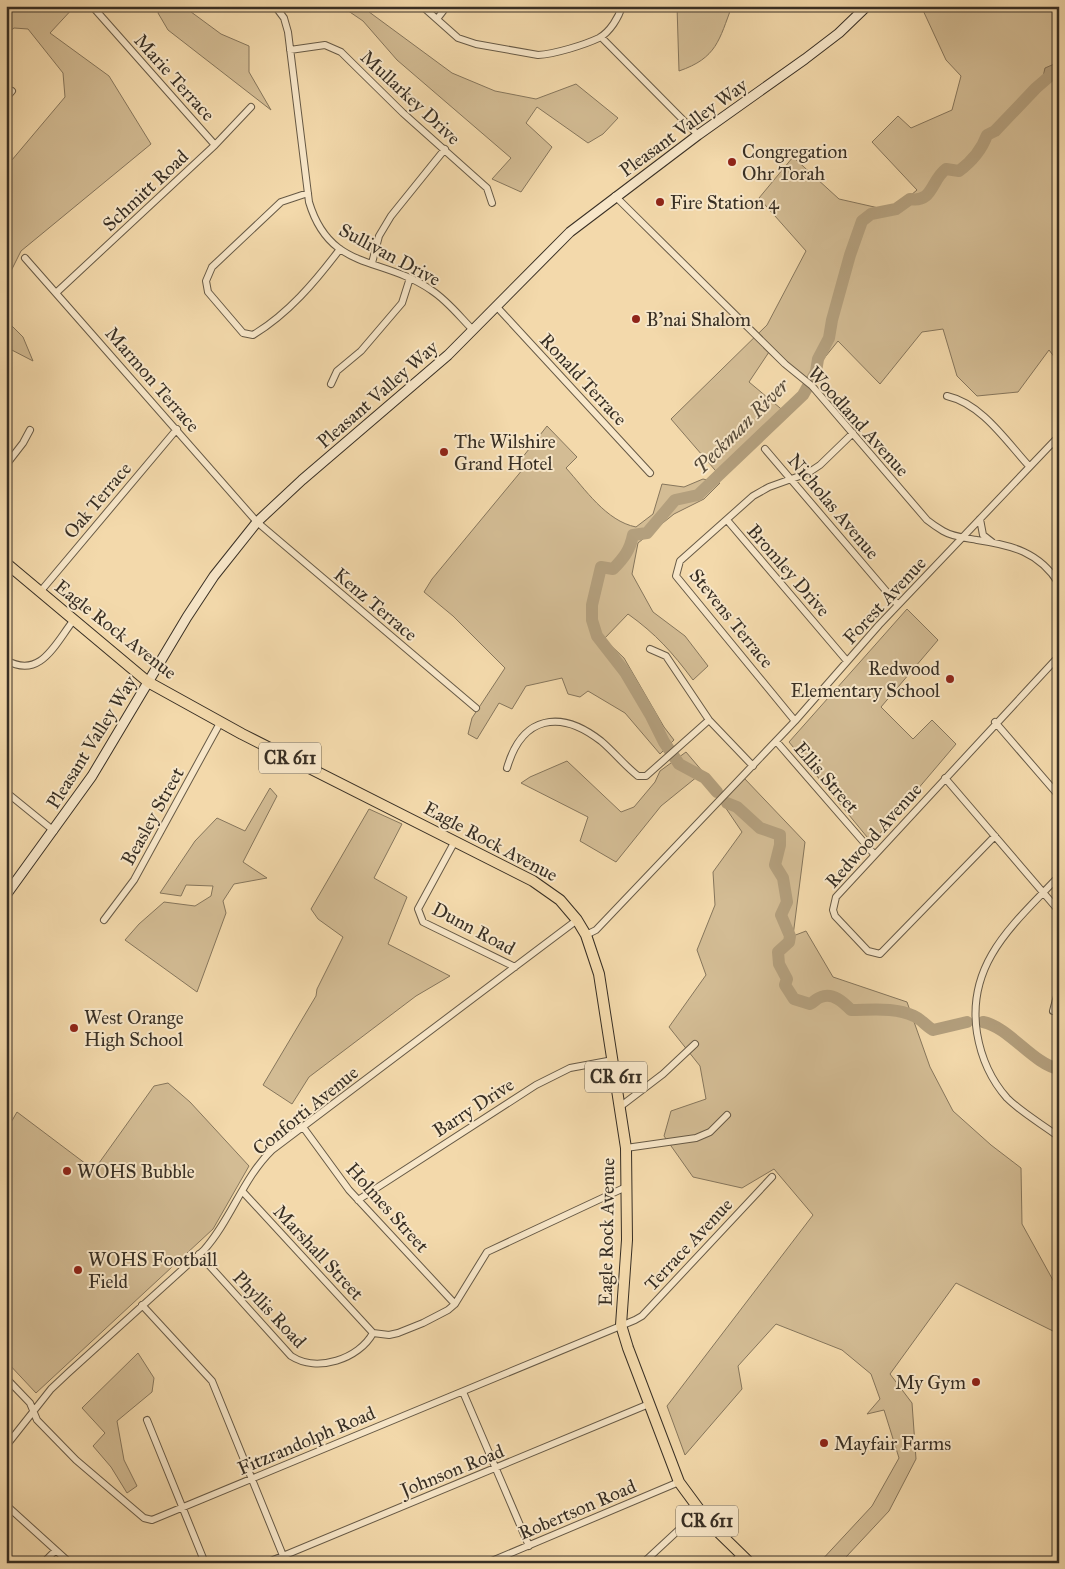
<svg xmlns="http://www.w3.org/2000/svg" width="1065" height="1569" font-family="'IM FELL Great Primer',serif">
	<style>
		.green { fill: #d3bc94; stroke: #86765c }
		.water { fill: #b39f7d; stroke: #827259 }
		.lines { fill: none; stroke-linecap: round; stroke-linejoin: round }
		.river { stroke: #b39f7d; stroke-width: 12 }
		.minor-casing { stroke: #675a46; stroke-width: 8 }
		.secondary-casing { stroke: #382f24; stroke-width: 11 }
		.primary-casing { stroke: #382f24; stroke-width: 12 }
		.minor { stroke: #f7e6c8; stroke-width: 6 }
		.secondary { stroke: #f7e6c8; stroke-width: 9 }
		.primary { stroke: #f3d9ab; stroke-width: 10 }
		.poi-dot { fill: #8f2418; stroke: #f7e6c8; stroke-width: 2 }
		.labels { text-anchor: middle; stroke-width: 4; stroke-linejoin: round; paint-order: stroke }
		.shield { fill: #f7e6c8; stroke: #716655; stroke-width: 1 }
		.shield-label { font-size: 18px; font-weight: bold; fill: #382f24 }
		.street-label { font-size: 19px; fill: #382f24; stroke: #f7e6c8 }
		.poi-label { font-size: 19px; fill: #382f24; stroke: #f7e6c8; text-anchor: start }
		.water-label { font-size: 20px; font-style: italic; fill: #574b3a; stroke: #f7e6c8 }
	</style>
	<rect width="100%" height="100%" fill="#f3d9ab"/>
	<filter id="stains"><feTurbulence type="fractalNoise" baseFrequency=".004" numOctaves="4"/><feColorMatrix values="0 0 0 0 .2 0 0 0 0 .09 0 0 0 0 .02 0 0 0 .5 -.17"/></filter>
	<radialGradient id="worn" r=".72"><stop offset=".6" stop-color="#630" stop-opacity="0"/><stop offset="1" stop-color="#630" stop-opacity=".3"/></radialGradient>
	<!-- green -->
	<path class="green" d="M6 6H75L50 33 109 76 151 144 21 251 6 281V167L65 97 63 73 28 29 14 28 6 34Z
		M160 6H183L221 34 249 46V72L271 110 168 30 158 13Z
		M341 6H361L452 73 495 91 536 99 576 84 618 118 603 134 588 143 537 107 526 123 552 147 521 192 492 179 511 158 397 60 363 21Z
		M677 6H732C719 40 717 58 679 71Z
		M921 6H1059V363L1049 350 1018 392 977 396 957 376 943 329 922 332 880 384 838 341 805 382 769 352 749 382 786 413 721 477 671 419 767 325 806 251 759 198 793 157 839 199 892 211 917 190 872 142 898 116 911 128 952 110 961 76 946 60Z
		M6 320 23 337 33 361 6 347Z
		M547 426 577 457 566 468C585 489 606 521 636 527L653 514 662 484 684 487 703 479 720 483 704 499 674 514 638 543 632 574 653 612 685 636 708 666 693 680C672 652 656 634 628 614L604 639 624 658 664 727 674 740 660 754 625 713 588 691 580 697 568 694 562 678 526 686 512 709 499 703 477 739 468 734 472 718 505 668 453 616 424 592 432 579 523 469 522 458Z
		M907 609 938 640 881 707 913 739 932 720 956 744 872 843 789 742Z
		M686 752 703 772 661 806 616 862 580 841 588 817 521 783 530 777 567 761 621 812 634 807 655 782 660 771Z
		M744 778 805 842 793 936 806 931 833 977 907 1002 930 1067 953 1111 991 1145 1021 1168 1022 1224 1059 1291V1334L956 1283 890 1374 912 1403 916 1459 889 1511 846 1557 844 1563H819L872 1506 899 1458 884 1410 867 1414 880 1399 871 1374 842 1350 776 1324 738 1366 742 1389 685 1455 667 1406 813 1215 774 1169 742 1188 693 1177 664 1136 671 1111 706 1099 700 1066 669 1027 706 975 697 950 715 905 713 872 742 832 721 801Z
		M270 788 277 796 243 862 267 878 234 884 223 901 226 913 197 992 125 940 139 924 164 902 195 906 211 896 213 886 186 885 181 896 160 893 195 841 217 818 245 831Z
		M369 809 402 824 374 878 407 897 388 944 450 976 416 996 309 1077 292 1104 263 1085 316 996 317 989 343 937 318 919 311 909Z
		M168 1083 190 1102 249 1166 213 1229 36 1393 6 1361V1131L17 1112 94 1170 154 1086Z
		M138 1353 154 1378 152 1392 117 1421 124 1460 137 1486 127 1493 111 1467 93 1446 105 1433 82 1408Z"/>
	<!-- water -->
	<path class="water" d="M1059 62V66L1047 76V82L1019 107 1016 102 1030 87 1042 81 1045 68Z"/>
	<g class="lines">
		<!-- river -->
		<path class="river" d="M717 792 705 778 679 764 664 742 651 716 625 672 597 636 592 620V605L601 567 613 569C624 558 630 550 633 535L647 533 675 500 698 495 803 395 816 372 818 359 829 338 832 320 850 255 862 221 871 214 896 209 910 199C933 203 931 180 946 169L959 171C971 162 982 149 987 135L995 131 1036 88 1059 68
			M727 803 737 807 760 828 780 835V845L775 865 783 878 787 902 781 915 790 936 789 942 778 952 779 964 787 979 785 985 794 999 810 1004C814 1002 817 998 821 997 833 992 844 1003 851 1010 872 1010 895 1007 914 1016 921 1019 926 1026 933 1030L967 1022
			M983 1022C1009 1027 1033 1064 1059 1069"/>
		<defs>
			<path id="minor" d="M92 6 215 145
				M275 6 284 18 288 32 309 202C330 272 382 256 431 290 447 300 460 317 473 330
				M422 6 458 38 476 44 538 55C555 54 584 45 599 38 610 32 619 17 622 6
				M437 19 447 6
				M601 37 698 135
				M290 50 325 45 341 52 403 113 487 188 492 203
				M6 98 12 91
				M308 193 281 202 212 267 206 281 208 292 243 333 253 335C288 314 315 282 340 249
				M615 196 785 364 812 386 927 520C932 524 938 528 943 531 953 537 966 538 977 540 1011 545 1040 552 1059 584
				M25 258 257 522 476 708
				M372 263 379 236 391 216 445 149
				M57 292 215 145 251 107
				M496 306 650 473
				M331 384 337 371 361 351 402 303 410 278
				M947 396C982 404 1006 441 1029 466
				M1053 443 1059 449
				M765 449 898 605
				M6 465 23 443 30 430
				M980 519 983 535 992 542
				M727 520 847 661
				M40 592 177 429
				M650 649 666 656 709 720 753 766
				M6 660C40 680 55 644 73 621
				M795 721 676 576 680 561 753 496 769 487 808 473 820 465 853 433
				M995 722 1059 796
				M776 741 874 854
				M507 768C522 716 560 709 601 741 614 752 625 766 638 776H646L709 720
				M945 778 1059 911
				M6 792 54 831
				M995 836 880 954 868 951 835 916 833 910 836 897 1059 656
				M455 841 418 909 423 922 515 967
				M1059 876C1015 923 966 962 977 1033 981 1057 991 1080 1007 1098 1022 1113 1042 1124 1059 1137
				M104 920 134 880 220 723
				M586 935 596 930 795 721 879 625 1059 436
				M1053 1011 1059 988
				M621 1106 663 1074 695 1044
				M303 1127 349 1190 455 1304
				M626 1148 696 1138 710 1132 727 1115
				M243 1192 373 1333
				M358 1200 536 1085 570 1068 613 1060
				M199 1254 291 1356C317 1373 359 1359 373 1333
				M142 1305 212 1381 286 1563
				M373 1333 389 1335 398 1333 423 1323 448 1310 455 1304 487 1252 626 1187
				M6 1378 30 1403 37 1420 76 1460 144 1518 152 1520 635 1320 642 1316 772 1177
				M463 1392 529 1546
				M147 1420 205 1563
				M6 1446 51 1389 68 1373 204 1250C231 1220 243 1178 272 1150L577 920
				M6 1505 70 1563
				M43 1563 55 1551
				M266 1563 649 1404
				M487 1563 679 1482
				M643 1563 699 1511
				M732 1563 741 1555"/>
			<path id="secondary" d="M6 895 92 776 187 617 214 576 257 522 302 480 448 355 570 232 698 135 805 59 839 33 867 6"/>
			<path id="primary" d="M6 563 148 682 242 734 533 881 560 900 577 920 586 935 599 974 626 1148 627 1240 621 1325 628 1348 679 1482 710 1524 750 1563"/>
		</defs>
		<!-- minor casing -->
		<use href="#minor" class="minor-casing"/>
		<!-- secondary casing -->
		<use href="#secondary" class="secondary-casing"/>
		<!-- primary casing -->
		<use href="#primary" class="primary-casing"/>
		<!-- minor -->
		<use href="#minor" class="minor"/>
		<!-- secondary -->
		<use href="#secondary" class="secondary"/>
		<!-- primary -->
		<use href="#primary" class="primary"/>
	</g>
	<!-- markers -->
	<g class="poi-dot">
		<circle cx="732" cy="162" r="5"/>
		<circle cx="660" cy="202" r="5"/>
		<circle cx="636" cy="319" r="5"/>
		<circle cx="444" cy="452" r="5"/>
		<circle cx="950" cy="679" r="5"/>
		<circle cx="74" cy="1028" r="5"/>
		<circle cx="67" cy="1171" r="5"/>
		<circle cx="78" cy="1270" r="5"/>
		<circle cx="976" cy="1382" r="5"/>
		<circle cx="824" cy="1443" r="5"/>
	</g>
	<g class="labels">
		<!-- shield labels -->
		<g class="shield">
			<rect x="259" y="742.5" width="62" height="31" rx="4"/>
			<rect x="585" y="1061.5" width="62" height="31" rx="4"/>
			<rect x="676" y="1505.5" width="62" height="31" rx="4"/>
		</g>
		<g class="shield-label">
			<text x="290" y="764">CR 611</text>
			<text x="616" y="1083">CR 611</text>
			<text x="707" y="1527">CR 611</text>
		</g>
		<!-- street labels -->
		<g class="street-label">
			<text transform="translate(175 77) rotate(48)" y="7">Marie Terrace</text>
			<text transform="translate(411 97) rotate(43)" y="7">Mullarkey Drive</text>
			<text transform="translate(683 127) rotate(-36)" y="7">Pleasant Valley Way</text>
			<text transform="translate(145 190) rotate(-43)" y="7">Schmitt Road</text>
			<text transform="translate(390 254) rotate(28)" y="7">Sullivan Drive</text>
			<text transform="translate(153 379) rotate(49)" y="7">Marmon Terrace</text>
			<text transform="translate(584 379) rotate(47)" y="7">Ronald Terrace</text>
			<text transform="translate(377 394) rotate(-41)" y="7">Pleasant Valley Way</text>
			<text transform="translate(859 421) rotate(48)" y="7">Woodland Avenue</text>
			<text transform="translate(97 500) rotate(-50)" y="7">Oak Terrace</text>
			<text transform="translate(834 506) rotate(50)" y="7">Nicholas Avenue</text>
			<text transform="translate(789 570) rotate(49)" y="7">Bromley Drive</text>
			<text transform="translate(884 600) rotate(-47)" y="7">Forest Avenue</text>
			<text transform="translate(376 604) rotate(40)" y="7">Kenz Terrace</text>
			<text transform="translate(732 618) rotate(51)" y="7">Stevens Terrace</text>
			<text transform="translate(116 629) rotate(38)" y="7">Eagle Rock Avenue</text>
			<text transform="translate(91 742) rotate(-58)" y="7">Pleasant Valley Way</text>
			<text transform="translate(827 777) rotate(49)" y="7">Ellis Street</text>
			<text transform="translate(152 816) rotate(-61)" y="7">Beasley Street</text>
			<text transform="translate(873 835) rotate(-48)" y="7">Redwood Avenue</text>
			<text transform="translate(491 841) rotate(28)" y="7">Eagle Rock Avenue</text>
			<text transform="translate(474 928) rotate(28)" y="7">Dunn Road</text>
			<text transform="translate(473 1107) rotate(-33)" y="7">Barry Drive</text>
			<text transform="translate(305 1110) rotate(-39)" y="7">Conforti Avenue</text>
			<text transform="translate(388 1207) rotate(48)" y="7">Holmes Street</text>
			<text transform="translate(606 1232) rotate(-89)" y="7">Eagle Rock Avenue</text>
			<text transform="translate(688 1244) rotate(-47)" y="7">Terrace Avenue</text>
			<text transform="translate(319 1252) rotate(47)" y="7">Marshall Street</text>
			<text transform="translate(270 1309) rotate(47)" y="7">Phyllis Road</text>
			<text transform="translate(306 1440) rotate(-23)" y="7">Fitzrandolph Road</text>
			<text transform="translate(452 1470) rotate(-22)" y="7">Johnson Road</text>
			<text transform="translate(577 1509) rotate(-23)" y="7">Robertson Road</text>
		</g>
		<!-- poi labels -->
		<g class="poi-label">
			<text x="742" y="158">Congregation<tspan x="742" dy="22">Ohr Torah</tspan></text>
			<text x="670" y="209">Fire Station 4</text>
			<text x="646" y="326">B’nai Shalom</text>
			<text x="454" y="448">The Wilshire<tspan x="454" dy="22">Grand Hotel</tspan></text>
			<text x="940" y="675" text-anchor="end">Redwood<tspan x="940" dy="22">Elementary School</tspan></text>
			<text x="84" y="1024">West Orange<tspan x="84" dy="22">High School</tspan></text>
			<text x="77" y="1178">WOHS Bubble</text>
			<text x="88" y="1266">WOHS Football<tspan x="88" dy="22">Field</tspan></text>
			<text x="966" y="1389" text-anchor="end">My Gym</text>
			<text x="834" y="1450">Mayfair Farms</text>
		</g>
		<!-- water labels -->
		<g class="water-label">
			<text transform="translate(741 426) rotate(-45)" y="7">Peckman River</text>
		</g>
	</g>
	<!-- margin -->
	<rect width="1065" height="1569" fill="none" stroke="#f3d9ab" stroke-width="25"/>
	<rect x="8" y="8" width="1050" height="1554" fill="none" stroke="#382f24" stroke-width="2.5"/>
	<rect x="12" y="12" width="1040" height="1544" fill="none" stroke="#382f24"/>
	<rect width="100%" height="100%" filter="url(#stains)"/>
	<rect width="100%" height="100%" fill="url(#worn)"/>
</svg>
